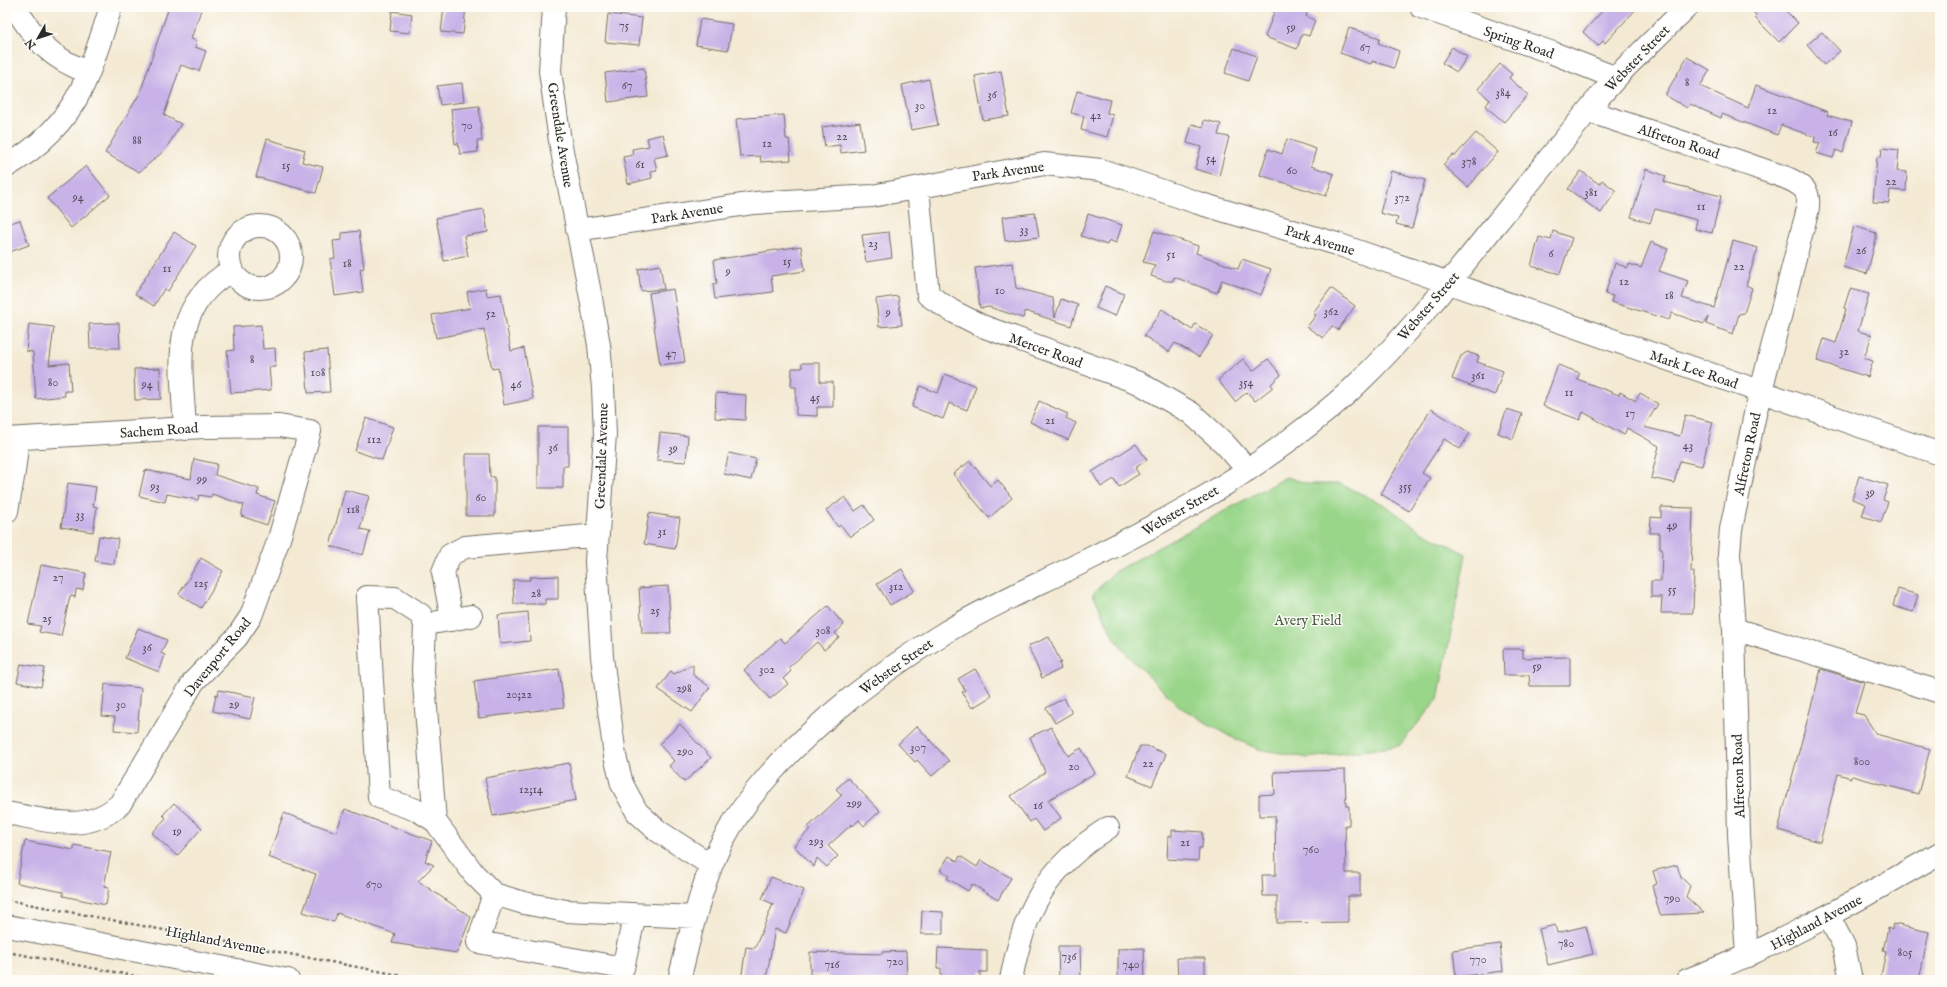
<svg xmlns="http://www.w3.org/2000/svg" width="1947" height="987" font-family="'IM FELL English',serif">
	<style>
		.green { fill: #9ad68a; stroke: #62805a }
		.building { fill: #c8b2e7 }
		.lines { fill: none; stroke-linecap: round; stroke-linejoin: round }
		.minor-casing { stroke: #716e66; stroke-width: 24 }
		.major-casing { stroke: #716e66; stroke-width: 24 }
		.path { stroke: #716e66; stroke-width: 2.5; stroke-dasharray: 3 3; stroke-linecap: butt }
		.minor { stroke: #fff; stroke-width: 22 }
		.major { stroke: #fff; stroke-width: 22 }
		.labels { text-anchor: middle; stroke-width: 3; stroke-linejoin: round; paint-order: stroke }
		.number-label { font-size: 12px; fill: #524d5a }
		.street-label { font-size: 14px; fill: #2b2b2b; stroke: #fdfcf7 }
		.park-label { font-size: 14px; fill: #4c5e48; stroke: #fdfcf7 }
	</style>
	<rect width="100%" height="100%" fill="#fdfcf7"/>
	<filter id="ink" filterUnits="userSpaceOnUse"><feTurbulence type="fractalNoise" baseFrequency=".025" numOctaves="2"/><feDisplacementMap in="SourceGraphic" scale="8" xChannelSelector="R" yChannelSelector="G"/><feConvolveMatrix kernelMatrix="1 2 1 2 8 2 1 2 1" color-interpolation-filters="sRGB"/></filter>
	<filter id="wash" filterUnits="userSpaceOnUse"><feTurbulence type="fractalNoise" baseFrequency=".012" numOctaves="4" result="noise"/><feDisplacementMap in="SourceGraphic" scale="16" xChannelSelector="R" yChannelSelector="G"/><feGaussianBlur stdDeviation="0.9" result="paint"/><feColorMatrix in="noise" values="0 0 0 0 0 0 0 0 0 0 0 0 0 0 0 0 0 1.4 0 .05"/><feComposite in="paint" operator="in"/></filter>
	<g filter="url(#wash)">
		<rect width="100%" height="100%" fill="#f4ead4"/>
		<!-- green -->
		<path class="green" d="M1286 477 1309 484H1340L1383 504 1421 531 1466 554 1438 699 1399 746 1308 758 1258 749 1229 736 1180 707 1130 658 1113 636 1093 594 1114 572Z"/>
		<g id="blocks">
			<!-- building -->
			<path class="building" d="M169 7H202L191 39 197 41 195 47 206 51 199 71 181 65 164 115 181 124 165 150 139 172 105 153 140 93Z
				M444 7H466L463 34 441 32Z
				M1276 7H1296L1308 11 1306 16 1315 20 1309 36 1302 34 1297 49 1265 37Z
				M1606 7H1638L1605 43 1603 41 1598 46 1583 32Z
				M1748 7H1782L1798 23 1779 42 1754 17 1756 15Z
				M392 11 412 14 410 33 390 31Z
				M608 14 642 18 639 45 605 42Z
				M700 19 732 24 728 50 696 45Z
				M1349 28 1380 38 1378 43 1399 51 1394 68 1372 61 1371 64 1340 53Z
				M1822 32 1840 51 1824 65 1807 45Z
				M1452 47 1467 57 1457 72 1442 63Z
				M1234 48 1257 56 1248 81 1225 73Z
				M1687 57 1710 70 1700 86 1748 108 1756 85 1828 112 1827 115 1852 122 1843 153 1836 150 1833 158 1816 153 1820 143 1814 142 1815 137 1781 125 1777 135 1722 114 1721 118 1690 104 1687 108 1665 95Z
				M1500 64 1512 74 1509 78 1528 95 1504 122 1485 106 1490 100 1478 89Z
				M644 68 648 97 608 102 605 73Z
				M1001 71 1009 116 983 120 975 76Z
				M929 79 938 125 911 130 902 85Z
				M462 83 464 102 440 105 437 86Z
				M1077 91 1110 100 1107 113 1113 115 1107 137 1081 130 1084 116 1071 113Z
				M479 106 482 141H477L478 152 460 154 458 143 455 144 451 109Z
				M784 115 786 139H789L791 160 761 162 760 156 740 157 736 119Z
				M1204 120 1221 124 1218 135 1229 137 1219 176 1195 169 1201 147 1187 143 1192 124 1203 127Z
				M860 122 864 150 841 153 840 145 825 147 822 127Z
				M1476 133 1498 152 1468 187 1443 165 1452 155 1455 156Z
				M663 134 668 155 654 158 657 170 651 171 652 178 628 184 623 157 633 155 632 149 649 146 647 138Z
				M267 139 305 150 302 162 323 167 316 193 256 177Z
				M1287 139 1316 149 1311 166 1334 174 1326 196 1260 175 1268 149 1282 154Z
				M1882 148 1899 150 1897 171 1907 172 1906 191 1890 190 1889 203 1873 202 1877 157H1881Z
				M86 166 110 195 71 228 47 198Z
				M1646 169 1666 176 1664 182 1721 196 1712 233 1695 229 1697 220 1655 209 1650 223 1631 217Z
				M1391 171 1425 180 1412 228 1396 224 1398 218 1380 213Z
				M1581 171 1599 184 1602 180 1616 191 1601 213 1568 189Z
				M484 209 488 232 464 236 468 256 444 261 436 218Z
				M1035 213 1039 237 1005 241 1002 217Z
				M1088 214 1122 225 1116 243 1109 240 1107 245 1081 236Z
				M20 220 29 245 7 253V224Z
				M1854 226 1876 233V239L1867 274 1843 267Z
				M359 231 364 268 360 269 363 292 335 296 330 259 335 258 333 241 342 240V233Z
				M1154 231 1198 246 1196 253 1238 269 1242 259 1271 269 1261 295 1222 280 1217 293 1174 277 1173 281H1166L1151 276 1155 265 1143 262Z
				M1553 231 1572 238 1560 274 1531 266 1539 237 1551 240Z
				M174 232 196 246 168 291 164 289 154 306 135 294Z
				M889 232 892 258 866 262 862 235Z
				M1733 241 1758 248 1746 285 1752 288 1744 313 1739 314 1733 334 1706 324 1708 317 1704 324 1672 313 1669 320 1611 302 1613 296 1605 294 1615 263 1628 268 1629 264 1641 268 1651 242 1668 249 1659 271 1688 281 1682 298 1714 308Z
				M801 246 805 271 771 276 773 292 715 299 713 284 717 283 714 260Z
				M1013 263 1016 288 1053 298 1055 318 1061 299 1078 305 1071 326 1025 311 1023 318 989 307 980 308 975 268Z
				M660 265 664 289 641 291 638 269Z
				M1105 286 1124 294 1115 316 1096 308Z
				M486 288 487 296 501 294 511 351 524 348 533 399 504 405 498 368 492 369 484 329 436 338 432 315 470 308 467 292Z
				M1331 288 1355 306 1338 330 1332 326 1323 338 1307 327 1316 315 1313 313Z
				M673 289 685 362 660 365 649 293Z
				M1850 289 1869 294 1858 331 1872 335 1864 358 1873 361 1868 377 1817 361 1824 339 1836 343 1846 309 1844 308Z
				M898 296 902 325 879 327 876 299Z
				M1162 309 1192 330 1195 324 1213 335 1199 357 1175 343 1169 352 1144 336Z
				M119 323 120 348H90L89 324Z
				M29 324 54 327 49 365 69 363 71 391H64L65 396 36 399 33 352 26 351Z
				M261 325 263 349 275 348 276 367H269L271 390 231 393 227 351 234 350 233 327Z
				M327 350 330 392 308 393 305 352Z
				M1467 352 1479 356 1477 362 1503 371 1495 395 1452 379 1461 356Z
				M1243 359 1253 371 1268 359 1281 375 1271 384 1273 387 1255 401 1247 392 1235 402 1218 380Z
				M802 363H820V382H833V407H817V416L796 415V387H791L792 368H802Z
				M1558 365 1580 373 1577 379 1619 395 1620 392 1636 401 1640 393 1658 404 1644 427 1680 436 1685 415 1713 422 1702 466 1680 461 1674 483 1651 478 1659 446 1627 428 1624 435 1583 412 1580 420 1543 406Z
				M160 368 161 399 135 400 134 369Z
				M945 374 976 386 967 410 949 403 943 419 912 407 920 386 938 393Z
				M716 393 746 395 745 420 715 418Z
				M1039 401 1068 414 1066 418 1076 423 1068 440 1030 422Z
				M1431 409 1470 433 1460 449 1444 439 1422 473 1430 478 1409 511 1381 494Z
				M1507 409 1522 414 1513 439 1498 433Z
				M366 418 393 427 382 460 355 451Z
				M538 427H568V466H563V488H538Z
				M660 433 688 436 686 462 657 460Z
				M1136 444 1147 460 1135 468 1139 474 1119 487 1114 479 1101 487 1092 472Z
				M729 453 756 459 751 480 724 474Z
				M466 454H489L490 477H495V516H466Z
				M194 459 217 464 215 475 259 489 257 495 275 501 267 525 241 516 244 505 212 494 211 497 199 495 198 500 167 494 165 502 139 496 145 470 191 479Z
				M970 461 990 486 998 480 1012 498 989 518 953 474Z
				M1859 476 1888 485 1883 500 1888 502 1881 522 1862 516 1866 504 1852 499Z
				M68 483 96 487 93 506 97 507 93 532 61 527Z
				M345 490 369 496 360 529 370 531 363 555 330 546Z
				M845 497 855 511 864 505 874 520 850 537 841 525 838 527 826 510Z
				M1661 507 1693 508 1691 572H1694L1693 613H1661L1662 597H1651V581H1661L1662 549H1660V533H1650L1651 517 1661 518Z
				M649 513 680 518 675 549 644 544Z
				M99 536 118 539 114 564 95 561Z
				M201 558 223 571 201 608 179 594Z
				M41 565 86 573 83 590 76 589 75 597 70 596 61 636 39 632 41 626 28 624Z
				M902 569 914 591 890 605 877 584Z
				M558 576V599H545V604H514L513 580H530V577Z
				M668 586 671 633H642L639 588Z
				M1898 589 1918 595 1913 612 1893 606Z
				M828 606 844 625 835 633 839 637 824 650 817 642 788 668 791 671 783 679 788 684 770 699 744 670 780 638 785 643Z
				M528 612 530 641 500 644 498 615Z
				M138 628 167 640 161 653 165 655 159 672 125 658Z
				M1049 637 1061 663H1059L1061 669 1042 678 1028 646Z
				M1503 649H1523V658L1570 657V686H1530L1529 675H1504Z
				M21 664 45 668 41 687 17 682Z
				M693 664V675L710 687 692 712 658 689 671 671 674 674Z
				M559 669 564 707 479 718 474 681Z
				M975 669 992 696 972 708 962 692 965 690 958 679Z
				M1821 669 1864 682 1855 713 1864 715 1876 734 1930 749 1918 794 1852 776 1851 778 1838 774 1820 842 1778 830Z
				M105 684 141 688 137 732 114 730 115 717 102 716Z
				M219 690 255 697 250 719 213 711 216 694 218 695Z
				M1064 698 1072 713 1055 723 1046 708Z
				M680 724 711 758 684 782 669 766 674 761 659 744Z
				M917 726 949 761 932 776 917 760 915 762 898 744Z
				M1051 727 1068 756 1081 748 1095 773 1048 800 1061 818 1043 831 1034 819 1030 822 1011 796 1045 772 1030 737Z
				M1140 746H1147L1166 754 1152 786 1128 776Z
				M569 763 576 800 493 816 485 778Z
				M1345 770 1346 806H1349V825H1345L1346 873H1360V896H1348V922L1277 923V896H1263L1262 875H1276L1275 816H1259V795L1275 794 1274 772Z
				M848 778 880 811 864 826 859 820 853 826 852 824 828 846 838 856 827 867 817 858 814 867 794 846 810 829 808 827 842 795 836 789Z
				M174 803 202 828 177 856 152 833 166 818 163 815Z
				M345 809 432 841 425 861 434 865 418 881 471 917 457 953 392 943 395 934 337 913 334 922 303 912 316 874 268 857 284 813 336 832Z
				M1172 830 1203 832 1202 848H1199L1198 861 1167 859 1168 836H1172Z
				M25 841 74 850V845L111 852 104 886 109 887 106 905 63 896V892L17 883Z
				M949 856 957 861 960 856 977 867 981 860 1011 878 998 900 972 884 968 891 947 878 949 875 940 870Z
				M1677 865 1681 878H1682L1690 886 1686 897 1704 913 1660 915 1652 886 1657 884 1653 871Z
				M771 877 804 890 786 933 775 929 766 980H741L746 947 755 948 773 904 762 899Z
				M922 911 943 912V934H921Z
				M1894 924 1929 932 1919 980H1880L1886 952 1883 951 1888 928 1892 930Z
				M1555 925 1557 933 1586 926 1593 954 1548 965 1539 929Z
				M1500 944 1503 971 1456 977 1453 950Z
				M1058 946H1080L1081 980H1059Z
				M938 948 987 950V972H980V980H941V968H937Z
				M1144 948 1145 980H1118V949Z
				M906 951 907 980H828V975H810V952L882 954V952Z
				M1177 958H1205V980H1178Z"/>
		</g>
	</g>
	<g filter="url(#ink)">
		<use href="#blocks" fill-opacity="0" stroke="#716e66" stroke-width="1"/>
		<g class="lines">
			<defs>
				<path id="minor" d="M15 7C35 40 51 59 88 72
					M554 7 550 71 560 141 591 298 599 345 603 388 605 434 596 561 602 657 615 756 622 784 637 812 658 831 711 865
					M1421 7 1553 53 1616 78
					M1588 111C1645 130 1702 148 1758 168 1773 174 1795 178 1805 190 1813 202 1804 222 1801 235L1755 414 1731 529 1729 554 1734 629 1739 835 1747 956
					M7 166C38 148 66 121 82 88 94 62 102 34 111 7
					M918 188 928 295 952 311 982 326 1139 383 1191 413 1224 443 1248 470
					M229 257a31 31 0 1 1 62 0a31 31 0 1 1-62 0Z
					M577 230 754 203 872 196 1044 164 1101 170 1198 203 1337 244 1940 454
					M185 429C182 365 167 308 232 270
					M7 439 204 427 279 426 310 431 279 539 251 616 237 637 194 681 120 804C86 835 47 820 7 813
					M7 511 14 472 18 439
					M452 620 443 572 450 555 465 547 598 535
					M438 622 471 616
					M1734 629 1940 692
					M435 821 423 671 425 625 421 615 395 598 367 597 379 797 419 811 435 821 474 874 494 894 524 903 566 911 695 917
					M494 894 478 942 623 968 635 914
					M1829 917 1844 946 1851 980
					M679 980C691 934 700 885 722 842 748 793 787 753 828 717 865 685 904 657 946 632 985 608 1028 589 1069 569 1148 530 1227 489 1296 435 1317 419 1338 403 1357 384 1406 337 1449 283 1491 230 1527 186 1563 141 1599 97L1625 68 1687 7
					M1011 980C1024 909 1047 867 1108 828"/>
				<path id="major" d="M7 926 288 980
					M1687 980C1779 946 1856 901 1940 853"/>
			</defs>
			<!-- minor casing -->
			<use href="#minor" class="minor-casing"/>
			<!-- major casing -->
			<use href="#major" class="major-casing"/>
			<!-- path -->
			<path class="path" d="M7 900 425 980
				M7 952 157 980"/>
			<!-- minor -->
			<use href="#minor" class="minor"/>
			<!-- major -->
			<use href="#major" class="major"/>
		</g>
	</g>
	<g class="labels">
		<!-- number labels -->
		<g class="number-label">
			<text x="624" y="29">75</text>
			<text x="1291" y="31">59</text>
			<text x="1365" y="51">67</text>
			<text x="1687" y="86">8</text>
			<text x="627" y="89">67</text>
			<text x="1503" y="96">384</text>
			<text x="992" y="98">36</text>
			<text x="920" y="109">30</text>
			<text x="1772" y="114">12</text>
			<text x="1096" y="119">42</text>
			<text x="467" y="129">70</text>
			<text x="1833" y="136">16</text>
			<text x="842" y="140">22</text>
			<text x="137" y="144">88</text>
			<text x="767" y="147">12</text>
			<text x="1211" y="162">54</text>
			<text x="1469" y="165">378</text>
			<text x="640" y="168">61</text>
			<text x="286" y="169">15</text>
			<text x="1292" y="174">60</text>
			<text x="1891" y="185">22</text>
			<text x="1591" y="196">381</text>
			<text x="78" y="201">94</text>
			<text x="1402" y="201">372</text>
			<text x="1701" y="210">11</text>
			<text x="1024" y="233">33</text>
			<text x="873" y="247">23</text>
			<text x="1861" y="254">26</text>
			<text x="1551" y="257">6</text>
			<text x="1171" y="258">51</text>
			<text x="787" y="265">15</text>
			<text x="347" y="267">18</text>
			<text x="1739" y="270">22</text>
			<text x="167" y="272">11</text>
			<text x="728" y="275">9</text>
			<text x="1624" y="285">12</text>
			<text x="1000" y="294">10</text>
			<text x="1669" y="299">18</text>
			<text x="1331" y="315">362</text>
			<text x="888" y="316">9</text>
			<text x="491" y="317">52</text>
			<text x="1844" y="355">32</text>
			<text x="671" y="357">47</text>
			<text x="252" y="363">8</text>
			<text x="318" y="376">108</text>
			<text x="1478" y="379">361</text>
			<text x="53" y="386">80</text>
			<text x="1246" y="386">354</text>
			<text x="147" y="388">94</text>
			<text x="516" y="388">46</text>
			<text x="1569" y="396">11</text>
			<text x="815" y="401">45</text>
			<text x="1630" y="417">17</text>
			<text x="1050" y="424">21</text>
			<text x="374" y="443">112</text>
			<text x="1688" y="449">43</text>
			<text x="553" y="451">36</text>
			<text x="673" y="452">39</text>
			<text x="202" y="483">99</text>
			<text x="155" y="490">93</text>
			<text x="1405" y="490">355</text>
			<text x="1870" y="496">39</text>
			<text x="481" y="501">60</text>
			<text x="353" y="513">118</text>
			<text x="80" y="518">33</text>
			<text x="1672" y="529">49</text>
			<text x="662" y="535">31</text>
			<text x="58" y="581">27</text>
			<text x="201" y="587">125</text>
			<text x="896" y="590">312</text>
			<text x="1672" y="593">55</text>
			<text x="536" y="597">28</text>
			<text x="655" y="614">25</text>
			<text x="47" y="622">25</text>
			<text x="823" y="634">308</text>
			<text x="147" y="651">36</text>
			<text x="1537" y="670">59</text>
			<text x="767" y="673">302</text>
			<text x="684" y="692">298</text>
			<text x="519" y="698">20;22</text>
			<text x="121" y="708">30</text>
			<text x="234" y="708">29</text>
			<text x="918" y="751">307</text>
			<text x="685" y="755">290</text>
			<text x="1862" y="765">800</text>
			<text x="1148" y="767">22</text>
			<text x="1074" y="770">20</text>
			<text x="531" y="793">12;14</text>
			<text x="854" y="807">299</text>
			<text x="1038" y="809">16</text>
			<text x="177" y="835">19</text>
			<text x="816" y="845">293</text>
			<text x="1185" y="846">21</text>
			<text x="1311" y="853">760</text>
			<text x="374" y="888">670</text>
			<text x="1672" y="902">790</text>
			<text x="1566" y="947">780</text>
			<text x="1905" y="956">805</text>
			<text x="1069" y="960">736</text>
			<text x="1478" y="963">770</text>
			<text x="895" y="965">720</text>
			<text x="832" y="968">716</text>
			<text x="1131" y="968">740</text>
		</g>
		<!-- street labels -->
		<g class="street-label">
			<text transform="translate(1519 42) rotate(19)" y="5">Spring Road</text>
			<text transform="translate(1637 58) rotate(-46)" y="5">Webster Street</text>
			<text transform="translate(561 135) rotate(81)" y="5">Greendale Avenue</text>
			<text transform="translate(1679 141) rotate(18)" y="5">Alfreton Road</text>
			<text transform="translate(1008 171) rotate(-8)" y="5">Park Avenue</text>
			<text transform="translate(687 213) rotate(-9)" y="5">Park Avenue</text>
			<text transform="translate(1320 240) rotate(17)" y="5">Park Avenue</text>
			<text transform="translate(1428 306) rotate(-49)" y="5">Webster Street</text>
			<text transform="translate(1046 350) rotate(20)" y="5">Mercer Road</text>
			<text transform="translate(1694 369) rotate(19)" y="5">Mark Lee Road</text>
			<text transform="translate(159 430) rotate(-4)" y="5">Sachem Road</text>
			<text transform="translate(1747 454) rotate(-78)" y="5">Alfreton Road</text>
			<text transform="translate(601 456) rotate(-88)" y="5">Greendale Avenue</text>
			<text transform="translate(1180 510) rotate(-30)" y="5">Webster Street</text>
			<text transform="translate(217 657) rotate(-51)" y="5">Davenport Road</text>
			<text transform="translate(896 666) rotate(-35)" y="5">Webster Street</text>
			<text transform="translate(1738 776) rotate(-92)" y="5">Alfreton Road</text>
			<text transform="translate(1816 922) rotate(-28)" y="5">Highland Avenue</text>
			<text transform="translate(216 940) rotate(11)" y="5">Highland Avenue</text>
		</g>
		<!-- park labels -->
		<g class="park-label">
			<text x="1308" y="625">Avery Field</text>
		</g>
	</g>
	<!-- margin -->
	<rect width="1947" height="987" fill="none" stroke="#fdfcf7" stroke-width="24"/>
	<!-- north arrow -->
	<g transform="translate(38 38) rotate(231)" stroke="#fdfcf7" stroke-width="3" paint-order="stroke">
	<path d="M0-3L7 15L0 10L-7 15Z" fill="#2b2b2b"/>
	<text y="-6" font-size="11" font-weight="bold" text-anchor="middle" fill="#2b2b2b">N</text>
	</g>
</svg>
